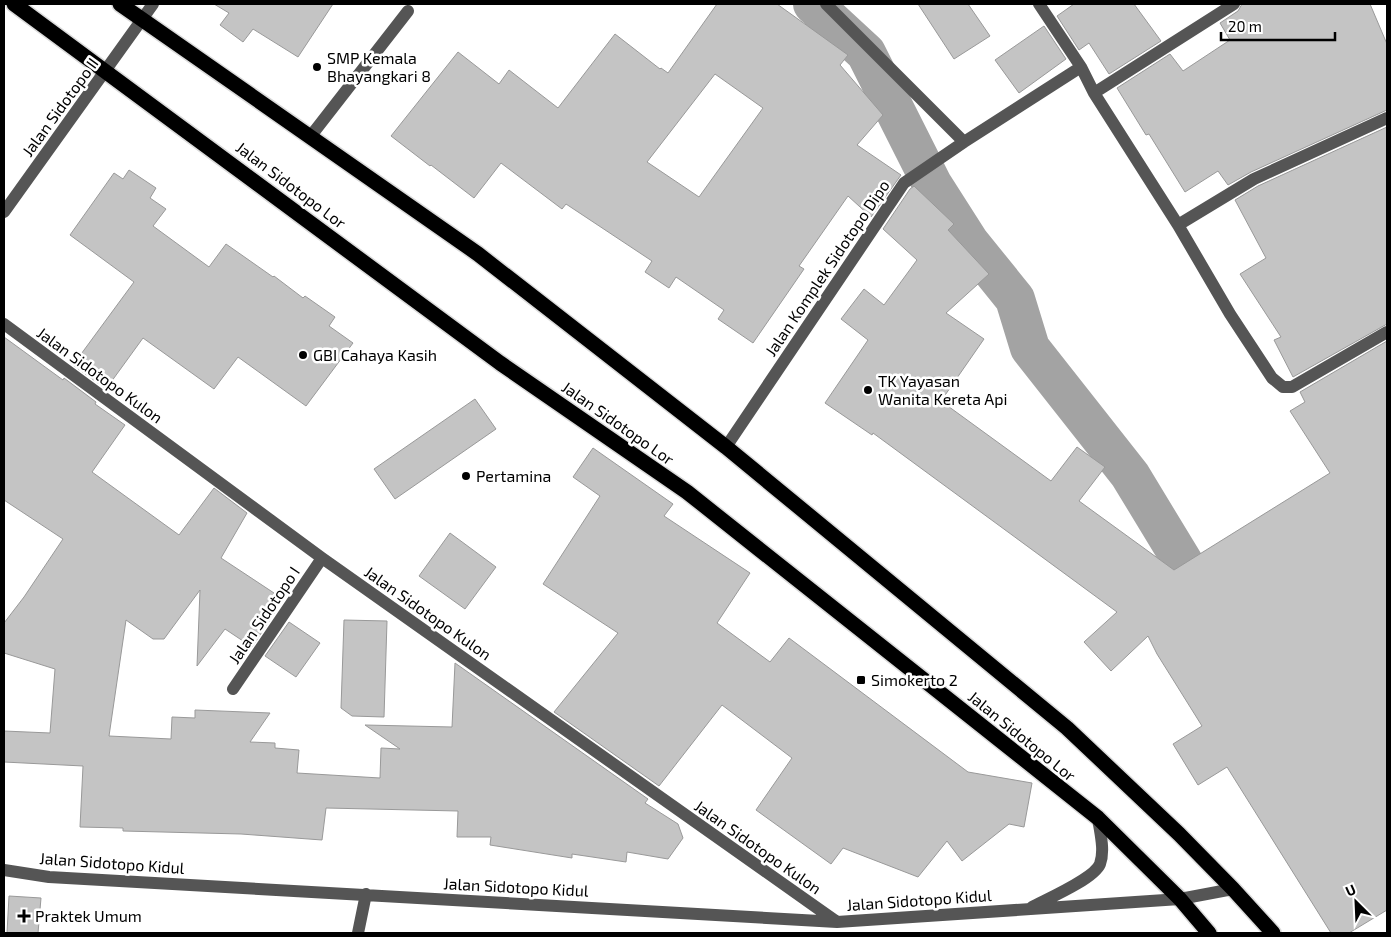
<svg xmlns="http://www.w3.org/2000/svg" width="1391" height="937" font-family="'Exo 2',sans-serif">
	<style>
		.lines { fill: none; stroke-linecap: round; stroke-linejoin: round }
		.canal { stroke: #a3a3a3; stroke-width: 40 }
		.building { fill: #c4c4c4; stroke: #999; fill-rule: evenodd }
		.highway-casing { stroke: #dbdbdb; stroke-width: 18 }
		.minor { stroke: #555; stroke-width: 12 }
		.highway { stroke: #000; stroke-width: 15 }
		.poi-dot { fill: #000; stroke: #fff; stroke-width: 2 }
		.labels { text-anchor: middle; stroke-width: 5; stroke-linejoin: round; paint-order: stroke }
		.poi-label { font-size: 16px; fill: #000; stroke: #fff; text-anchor: start }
		.street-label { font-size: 16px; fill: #000; stroke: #fff }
	</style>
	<rect width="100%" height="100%" fill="#fff"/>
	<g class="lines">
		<!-- canal -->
		<path class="canal" d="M813 4 866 53 932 184 969 242 1015 299 1030 348 1130 475 1212 610"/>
	</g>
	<!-- building -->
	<path class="building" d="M214 4H333L298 57 253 29 243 42 220 25 229 13Z
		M717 4H777L848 55 840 65 883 115 857 145 901 175 871 217 848 196 799 266 804 269 753 343 718 319 724 310 676 277 669 288 645 272 652 261 566 204 562 209 501 163 474 198 431 165 430 166 391 136 458 52 499 84 509 70 558 108 615 34 660 69 661 68 668 73ZM715 74 763 108 699 197 647 162Z
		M918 4H968L990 36 954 59Z
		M1074 4H1134L1161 41 1109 74 1089 43 1079 50 1057 16Z
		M1242 4H1370L1387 44V110L1251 172 1228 185 1218 171 1185 192 1149 134 1146 135 1117 88 1170 54 1183 71 1230 40 1220 23 1238 11Z
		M1044 26 1066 59 1019 93 995 60Z
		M1387 127V324L1293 377 1274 340 1281 337 1240 274 1266 258 1235 200 1258 186Z
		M129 170 156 188 150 198 166 209 153 226 209 267 226 244 273 277 274 276 303 298 305 296 335 317 329 326 353 343 306 406 238 357 214 389 143 338 106 389 73 365 134 282 70 235 114 173 123 179Z
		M914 186 954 224 948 230 989 274 946 313 984 339 941 401 1051 481 1077 447 1105 467 1079 501 1174 570 1330 473 1290 411 1305 402 1300 392 1387 341V910L1349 933H1331L1227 767 1198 785 1173 744 1202 726 1157 654 1148 636 1111 671 1084 642 1117 612 873 433 872 435 825 403 868 340 841 319 864 289 884 305 917 260 883 229 910 189Z
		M4 337 63 380 64 378 96 402 95 404 125 425 92 472 179 535 214 488 247 513 221 558 274 593 266 606 275 612 252 647 225 629 197 666 200 590 164 639H153L126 620 109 736 171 739 172 717 195 718V710L270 713 250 742 275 743V748L299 750 297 773 380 778 381 748 400 749 365 725 452 727 455 663 648 799 645 803 678 824 683 838 668 859 627 852 626 862 572 854V858L490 845 491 837H457L458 811 326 808 322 840 241 834 123 831V828L80 827 83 766 4 762V731L50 733 55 669 4 653V623L24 597 63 539 4 500Z
		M475 399 496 429 395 499 374 469Z
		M593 448 673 504 664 516 750 573 717 623 770 662 789 638 968 772 1032 783 1024 827 1009 824 962 861 947 841 918 877 843 848 831 864 756 810 792 758 722 705 659 786 554 712 618 633 543 584 600 496 573 477Z
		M450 533 496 567 465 609 419 576Z
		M344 620 387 621 384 717 352 716 341 708Z
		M289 622 320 643 296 677 265 656Z
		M9 896 41 898 38 933H7Z"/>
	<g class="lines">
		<defs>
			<path id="highway" d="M14 4 500 363 687 492 1098 818 1180 899 1209 933
				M120 4 478 254 726 447 1067 728 1179 834 1233 889 1273 933"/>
		</defs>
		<!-- highway casing -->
		<use href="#highway" class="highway-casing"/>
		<!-- minor -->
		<path class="minor" d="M826 4 964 142
			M1039 4 1081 67 1094 93 1178 225 1230 314 1272 378 1283 387H1292L1387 332
			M1094 93 1234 4
			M310 137 408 11
			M4 212 153 4
			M1178 225 1254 179 1387 118
			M4 324 322 558 837 922
			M726 447 904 183 964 142 1081 67
			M233 689 322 558
			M4 870 49 877 837 922 1180 899 1233 889
			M1032 907C1047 899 1094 879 1100 864 1105 850 1100 833 1098 818
			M358 933 366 894"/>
		<!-- highway -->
		<use href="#highway" class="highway"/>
	</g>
	<!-- markers -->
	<g class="poi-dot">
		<circle cx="317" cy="67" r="5"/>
		<circle cx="303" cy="355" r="5"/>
		<circle cx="868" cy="390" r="5"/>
		<circle cx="466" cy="476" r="5"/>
		<rect x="856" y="675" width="10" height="10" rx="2.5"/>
		<path d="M21.5 908.5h5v5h5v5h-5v5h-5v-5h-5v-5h5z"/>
	</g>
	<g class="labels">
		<!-- poi labels -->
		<g class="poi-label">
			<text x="327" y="64">SMP Kemala<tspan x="327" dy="18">Bhayangkari 8</tspan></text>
			<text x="313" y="361">GBI Cahaya Kasih</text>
			<text x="878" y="387">TK Yayasan<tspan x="878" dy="18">Wanita Kereta Api</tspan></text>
			<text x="476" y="482">Pertamina</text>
			<text x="871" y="686">Simokerto 2</text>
			<text x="35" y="922">Praktek Umum</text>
		</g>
		<!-- street labels -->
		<g class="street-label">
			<text transform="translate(60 107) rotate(-54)" y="6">Jalan Sidotopo II</text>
			<text transform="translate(291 185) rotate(37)" y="6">Jalan Sidotopo Lor</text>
			<text transform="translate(827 268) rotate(-56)" y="6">Jalan Komplek Sidotopo Dipo</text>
			<text transform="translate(100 375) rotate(36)" y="6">Jalan Sidotopo Kulon</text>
			<text transform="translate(618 423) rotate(35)" y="6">Jalan Sidotopo Lor</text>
			<text transform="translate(428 613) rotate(35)" y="6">Jalan Sidotopo Kulon</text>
			<text transform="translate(264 615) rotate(-56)" y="6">Jalan Sidotopo I</text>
			<text transform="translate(1022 736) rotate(39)" y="6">Jalan Sidotopo Lor</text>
			<text transform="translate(758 847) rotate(35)" y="6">Jalan Sidotopo Kulon</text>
			<text transform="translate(112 863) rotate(4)" y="6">Jalan Sidotopo Kidul</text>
			<text transform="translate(516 887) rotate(3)" y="6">Jalan Sidotopo Kidul</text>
			<text transform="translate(919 900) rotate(-4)" y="6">Jalan Sidotopo Kidul</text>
		</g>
	</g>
	<!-- border -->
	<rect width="1391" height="937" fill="none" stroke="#000000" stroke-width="10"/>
	<!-- north arrow -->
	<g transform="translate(1356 902) rotate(336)" stroke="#ffffff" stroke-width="4" paint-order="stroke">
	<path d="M0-4L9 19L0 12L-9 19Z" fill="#000000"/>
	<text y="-8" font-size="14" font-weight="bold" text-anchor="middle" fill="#000000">U</text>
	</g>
	<!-- scale -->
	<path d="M1221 32v8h114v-8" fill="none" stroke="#000000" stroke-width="2.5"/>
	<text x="1228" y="32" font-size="15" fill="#000000" stroke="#ffffff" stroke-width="4" paint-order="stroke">20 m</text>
</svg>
